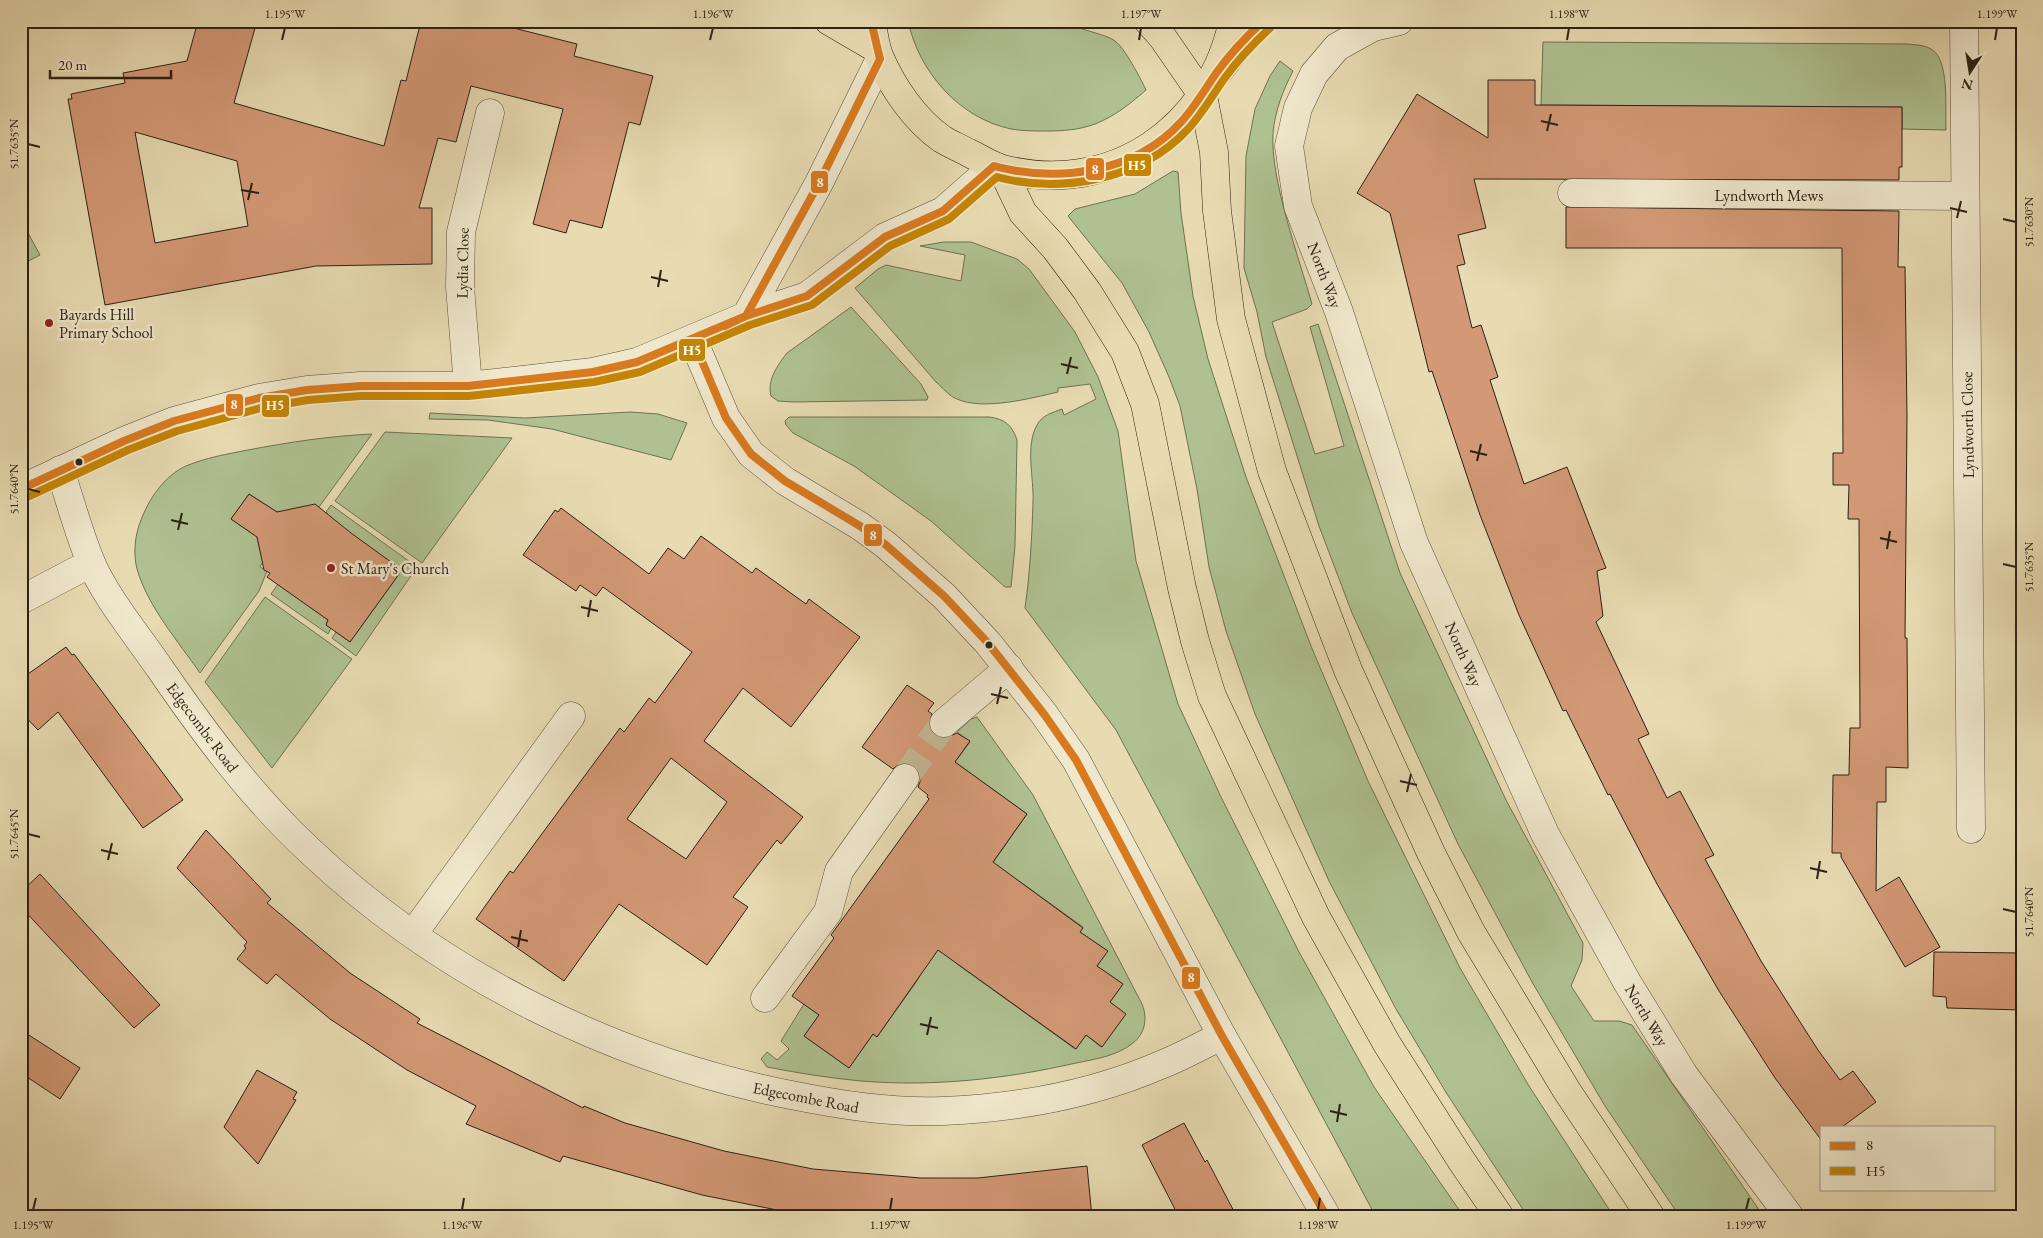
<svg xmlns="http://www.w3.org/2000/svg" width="2043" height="1238" font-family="'EB Garamond',serif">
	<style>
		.green { fill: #afc191; stroke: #6e7153 }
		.building { fill: #d39976; stroke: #2c2115; fill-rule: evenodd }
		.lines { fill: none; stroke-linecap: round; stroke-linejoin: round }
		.minor-tunnel { stroke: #c2b693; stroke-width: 28; stroke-dasharray: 28 14; stroke-linecap: butt }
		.minor-casing { stroke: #5b503c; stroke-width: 29 }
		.tertiary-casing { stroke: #5b503c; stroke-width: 29 }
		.primary-casing { stroke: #2c2115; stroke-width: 29 }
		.trunk-casing { stroke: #2c2115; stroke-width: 29 }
		.minor { stroke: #f0e8cd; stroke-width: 28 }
		.tertiary { stroke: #f0e8cd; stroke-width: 28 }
		.primary { stroke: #e8dbb2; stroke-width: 28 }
		.trunk { stroke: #e8dbb2; stroke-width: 28 }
		.bus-1-casing { stroke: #f0e8cd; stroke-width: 11 }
		.bus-2-casing { stroke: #f0e8cd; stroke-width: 11 }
		.bus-1 { stroke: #d97a1f; stroke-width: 8 }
		.bus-2 { stroke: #c48505; stroke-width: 8 }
		.ticks { fill: none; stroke: #2c2115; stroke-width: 2 }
		.poi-dot { fill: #8f2418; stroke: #f0e8cd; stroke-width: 2 }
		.bus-dot { fill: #2c2115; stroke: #f0e8cd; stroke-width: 2 }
		.labels { text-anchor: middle; stroke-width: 5; stroke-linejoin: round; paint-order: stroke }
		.street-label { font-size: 16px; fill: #2c2115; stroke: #f0e8cd }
		.poi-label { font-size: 16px; fill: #2c2115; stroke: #f0e8cd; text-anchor: start }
		.line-badge { stroke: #f0e8cd; stroke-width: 2 }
		.badge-label { font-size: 14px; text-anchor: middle; font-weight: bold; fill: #fff }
		.neatline { fill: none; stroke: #2c2115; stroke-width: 2 }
		.ticks-label { font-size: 12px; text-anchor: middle; fill: #2c2115 }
	</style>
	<rect width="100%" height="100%" fill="#e8dbb2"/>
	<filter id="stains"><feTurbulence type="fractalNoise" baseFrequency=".004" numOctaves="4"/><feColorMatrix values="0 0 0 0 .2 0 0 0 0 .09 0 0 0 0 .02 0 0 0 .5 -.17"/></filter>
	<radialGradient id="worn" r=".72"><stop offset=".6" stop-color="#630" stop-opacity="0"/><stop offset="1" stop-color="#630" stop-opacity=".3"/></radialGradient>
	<!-- green -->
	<path class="green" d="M908 21H1061C1076 29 1106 34 1115 41 1124 47 1141 79 1146 90 1130 104 1115 116 1095 124 1079 130 1062 131 1046 131 1035 131 1022 131 1011 129 959 118 919 72 908 21Z
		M1543 42 1908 44C1915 45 1925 45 1931 49 1950 59 1945 110 1946 130L1902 129V107L1541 105Z
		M1280 61 1293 71C1283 90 1275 111 1273 133 1270 179 1299 258 1312 304L1307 309 1272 322 1315 454 1344 446 1310 327 1318 324 1400 573 1506 800 1583 943 1582 960 1571 986 1594 1021H1619L1632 1025 1764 1217H1680L1605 1106 1532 982 1458 844 1352 613 1319 526 1266 357 1257 312 1244 268 1246 156 1255 109 1270 76Z
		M1173 171 1178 172 1181 213 1193 296 1208 359 1246 477 1311 646 1368 781 1460 968 1529 1086 1614 1217H1528L1447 1094 1396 1009 1329 881 1255 714 1226 631 1209 567 1197 489 1180 406 1169 377 1149 332 1122 283 1068 216 1075 209 1135 194Z
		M21 220 40 255 21 265Z
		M944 242H971L1017 259 1029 269 1075 332 1098 377 1118 431 1136 561 1178 704 1220 795 1299 952 1374 1087 1464 1217H1376L1116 730 1025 608C1030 573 1032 537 1033 501 1034 478 1025 446 1037 425 1042 415 1052 413 1062 409L1064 415 1096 399 1090 384 1058 388V392C1032 398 983 411 957 399 949 396 943 388 936 382L855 288 878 269 886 265 961 281 965 255 920 246Z
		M851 307 921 384 928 397 927 400 793 402 778 401 771 396C767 380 777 366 787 353Z
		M630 412 658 414 687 423 671 460 552 429 488 420 429 419 430 413 525 418Z
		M789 417H989C1005 419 1012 425 1017 440L1015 546 1011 587H1005L931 521 854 466 793 433 786 425 785 421Z
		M385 432 512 438 422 563 335 501Z
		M372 434 319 507 277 512 249 494 231 519 257 537 263 562 260 567 267 571 259 591 200 673C178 641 148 607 137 569 133 554 135 534 141 520 149 499 164 476 186 466 205 458 227 454 248 450 290 442 330 436 372 434Z
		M331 505 417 567 356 656 332 638 336 632 350 642 402 570 326 516 328 514 326 512Z
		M278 584 328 620 326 625 331 628 328 634 271 594Z
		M265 597 352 659 272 768 205 682Z
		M977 717 1033 795 1141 1002C1148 1016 1146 1033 1133 1043 1117 1056 1096 1059 1076 1063 1006 1079 933 1087 861 1081 829 1078 798 1073 767 1067L761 1059 767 1052 777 1060 789 1049 781 1041 804 1004 819 1015 804 1036 849 1068 873 1034 877 1037 917 981 937 942 957 964 1075 1049 1086 1035 1101 1047 1110 1002 1123 984 1097 966 1107 951 1080 932 1083 927 1019 881 990 867 1027 814 955 762 970 742 957 732 971 719Z"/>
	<!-- building -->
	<path class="building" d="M198 21H257L234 103 384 146 401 80 406 81 421 21H486L577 44 574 56 653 76 640 125 629 122 602 228 570 220 566 233 533 224 563 109 471 86 456 142 438 138 419 208H432V264L316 266 105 305 68 99H72L71 94 125 83 123 73 187 61ZM135 132 237 161 248 226 155 243Z
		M1488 80H1535V105L1902 107V167H1899V180L1474 179 1486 228 1458 235 1465 264 1457 266 1472 328 1481 325 1498 377 1490 380 1524 484 1567 467 1606 568 1597 571 1603 616 1596 622 1649 734 1638 739 1667 798 1680 791 1714 855 1705 859 1761 961 1818 1050 1840 1080 1853 1071 1876 1102 1842 1127H1822V1141L1775 1078 1719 991 1657 884 1610 794 1608 795 1566 710 1563 711 1519 615 1480 515 1432 371 1429 372 1390 213 1357 193 1417 94 1488 138Z
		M1566 207 1899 211 1898 267H1905L1907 416 1905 638H1907L1908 768 1886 767V802H1877L1876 891 1899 877 1940 947 1905 967 1841 857V853H1832L1833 775H1849L1850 728H1860L1859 519H1848L1849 485H1833V453H1843L1842 248H1566Z
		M249 494 277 512 315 504 351 533 402 570 350 642 326 625 328 620 267 577 270 573 264 570 257 537 231 519Z
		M561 508 649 574 668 548 684 559 701 536 752 573 756 568 806 604 809 599 860 637 791 727 743 688 704 741 803 817 781 844 777 840 733 897 748 907 707 965 619 904 564 981 476 919 510 871 513 873 620 728 624 732 649 698 655 703 692 652 603 587 596 596 580 585 576 591 523 555 555 510 558 512ZM671 758 727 802 686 859 627 819Z
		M66 647 72 655 74 654 183 800 143 828 58 712 38 730 21 712V679Z
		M907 685 934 703 928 711 932 714 929 725 932 733 939 738H946L957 733 970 741 955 762 1027 814 993 862 1083 928 1080 932 1108 951 1097 966 1123 984 1110 1002 1126 1014 1102 1047 1086 1035 1076 1049 938 950 877 1037 873 1034 849 1068 804 1036 819 1015 792 996 834 938 831 935 929 799 927 797 928 795 918 787 921 779 919 772 914 766 906 762 899 764 893 769 862 747Z
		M206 830 271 899 267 903 350 973 420 1019 417 1023 583 1108 584 1106 625 1123 724 1151 813 1169 921 1178H978L1087 1166 1092 1217H812L702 1195 563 1156 560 1162 466 1124 476 1106 407 1070 330 1019 276 974 267 984 237 959 246 948 244 946 247 942 177 868Z
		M40 874 160 1005 134 1028 21 907V892Z
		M1934 952 2022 953V1010L1947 1008 1946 997 1933 996Z
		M21 1030 80 1068 60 1099 21 1073Z
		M257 1070 297 1092 293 1099 296 1100 258 1164 224 1127Z
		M1184 1123 1205 1162 1207 1160 1237 1217H1179L1142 1145Z"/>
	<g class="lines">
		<!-- minor-tunnel -->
		<path class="minor-tunnel" d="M905 778 944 723"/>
		<defs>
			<path id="minor" d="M1399 21 1373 27 1337 47 1314 74 1298 108 1289 146 1298 206 1339 312 1414 543 1545 834 1627 982 1684 1075 1790 1217
				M1964 21 1971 829
				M1572 193 1965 196
				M468 386 460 287 461 232 490 113
				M60 470C70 500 78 531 90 560 103 594 140 639 161 670 205 734 252 797 309 850 441 975 613 1060 791 1095 841 1105 891 1113 943 1111 1017 1108 1094 1094 1163 1064 1183 1056 1202 1045 1222 1036
				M21 600 91 563
				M944 723 1009 668
				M413 934 571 716
				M765 998 828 912 839 871 905 778"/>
			<path id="tertiary" d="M746 316 819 183 880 59
				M693 340 726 418 751 454 785 481 860 526 886 545 944 596 988 643 1044 714 1076 760 1222 1036 1327 1217
				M21 489 124 441 174 421 259 398 307 390 361 386H468L593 372 637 362 746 316 807 296 885 237 943 211 994 166"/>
			<path id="primary" d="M1218 72 1243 40 1263 21"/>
			<path id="trunk" d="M829 21 877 49
				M871 21C874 33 875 47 880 58 893 88 915 120 942 139 950 144 960 148 969 153 980 158 991 166 1003 169 1112 197 1210 129 1233 21
				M1148 21 1163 38 1203 96 1214 152 1217 211 1231 319 1272 471 1348 670 1431 853 1471 932 1567 1091 1651 1217
				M1002 169 1023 213 1055 248 1087 291 1125 352 1145 404 1182 588 1195 641 1212 696 1316 917 1387 1044 1461 1160 1500 1217"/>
		</defs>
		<!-- minor casing -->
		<use href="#minor" class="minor-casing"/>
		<!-- tertiary casing -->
		<use href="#tertiary" class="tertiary-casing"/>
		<!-- primary casing -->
		<use href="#primary" class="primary-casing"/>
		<!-- trunk casing -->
		<use href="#trunk" class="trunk-casing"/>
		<!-- minor -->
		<use href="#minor" class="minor"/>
		<!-- tertiary -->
		<use href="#tertiary" class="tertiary"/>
		<!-- primary -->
		<use href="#primary" class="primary"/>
		<!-- trunk -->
		<use href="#trunk" class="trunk"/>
		<defs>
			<path id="bus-1" d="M725 326 746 316 819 183 880 59 871 21
				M693 340 726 418 751 454 785 481 860 526 886 545 944 596 988 643 1044 714 1076 760 1222 1036 1327 1217
				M21 489 124 441 174 421 259 398 307 390 361 386H468L593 372 637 362 746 316 807 296 885 237 943 211 994 166C1058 183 1135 173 1181 122 1195 107 1205 89 1217 72 1230 54 1246 37 1263 21"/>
			<path id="bus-2" d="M25 498 128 450 177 431 261 408 308 400 361 396H469L594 382 640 372 750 325 812 305 890 246 949 219 997 177C1061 194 1141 180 1188 129 1202 114 1212 96 1224 79 1237 61 1253 44 1270 28"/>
		</defs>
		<!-- bus-1 casing -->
		<use href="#bus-1" class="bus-1-casing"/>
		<!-- bus-2 casing -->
		<use href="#bus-2" class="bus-2-casing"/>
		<!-- bus-1 -->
		<use href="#bus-1" class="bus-1"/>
		<!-- bus-2 -->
		<use href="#bus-2" class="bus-2"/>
	</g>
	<!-- ticks -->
	<path class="ticks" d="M282 40 285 28M710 40 713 28M1139 40 1141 28M1567 40 1569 28M1995 40 1997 28M1541 121 1558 125M1547 131 1551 114M28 144 40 147M241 190 259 193M248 200 252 183M1950 208 1967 212M1957 218 1961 201M2003 219 2016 222M651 277 668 281M658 287 661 270M1061 364 1078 368M1067 374 1071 357M1470 451 1487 455M1477 461 1481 444M28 489 40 492M171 520 188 524M178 530 182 513M1880 538 1897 542M1887 549 1890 531M2003 564 2016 567M581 607 598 611M588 617 591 600M991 694 1008 698M997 704 1001 687M1400 781 1417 785M1407 792 1411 774M28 834 40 837M101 850 118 854M108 860 112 843M1810 868 1827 872M1817 879 1820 861M2003 909 2016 912M511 937 528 941M518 947 521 930M920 1024 938 1028M927 1035 931 1017M1330 1111 1347 1115M1337 1122 1340 1104M33 1210 36 1198M462 1210 464 1198M890 1210 892 1198M1318 1210 1320 1198M1746 1210 1749 1198"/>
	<!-- markers -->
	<g class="poi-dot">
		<circle cx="49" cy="323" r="5"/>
		<circle cx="331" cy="568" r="5"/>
	</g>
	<g class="bus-dot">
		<circle cx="79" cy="462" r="4.5"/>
		<circle cx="989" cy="645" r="4.5"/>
	</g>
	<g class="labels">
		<!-- street labels -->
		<g class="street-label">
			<text x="1769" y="201">Lyndworth Mews</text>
			<text transform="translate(462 263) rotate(-89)" y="6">Lydia Close</text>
			<text transform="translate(1325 275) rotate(69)" y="6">North Way</text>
			<text transform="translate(1967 425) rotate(-91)" y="6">Lyndworth Close</text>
			<text transform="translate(1464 654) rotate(66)" y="6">North Way</text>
			<text transform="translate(203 727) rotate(53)" y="6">Edgecombe Road</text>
			<text transform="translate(1647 1015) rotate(59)" y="6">North Way</text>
			<text transform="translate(806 1097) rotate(11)" y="6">Edgecombe Road</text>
		</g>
		<!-- poi labels -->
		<g class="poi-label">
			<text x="59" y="320">Bayards Hill<tspan x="59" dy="18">Primary School</tspan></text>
			<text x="341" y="574">St Mary's Church</text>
		</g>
	</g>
	<g class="line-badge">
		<rect x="1123" y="153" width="29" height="24" rx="5" fill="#c48505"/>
		<rect x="1085" y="157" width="20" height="24" rx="5" fill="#d97a1f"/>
		<rect x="810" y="170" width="19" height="24" rx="5" fill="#d97a1f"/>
		<rect x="678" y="338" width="28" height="24" rx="5" fill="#c48505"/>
		<rect x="225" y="393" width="19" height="24" rx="5" fill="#d97a1f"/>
		<rect x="261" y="394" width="29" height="24" rx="5" fill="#c48505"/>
		<rect x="863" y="523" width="20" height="24" rx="5" fill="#d97a1f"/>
		<rect x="1181" y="966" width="20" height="24" rx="5" fill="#d97a1f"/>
	</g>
	<g class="badge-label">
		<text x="1137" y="170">H5</text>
		<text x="1095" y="174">8</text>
		<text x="820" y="187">8</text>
		<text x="692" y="355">H5</text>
		<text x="234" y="409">8</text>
		<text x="275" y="410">H5</text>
		<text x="873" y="540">8</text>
		<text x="1191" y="982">8</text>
	</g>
	<!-- margin -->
	<rect width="2043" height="1238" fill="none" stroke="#e8dbb2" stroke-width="55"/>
	<!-- legend -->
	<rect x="1820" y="1126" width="175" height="65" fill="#f0e8cd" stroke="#a29883"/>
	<rect x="1830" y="1142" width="25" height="8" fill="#d97a1f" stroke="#a29883"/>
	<text x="1866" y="1150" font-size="15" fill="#2c2115">8</text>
	<rect x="1830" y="1167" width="25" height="8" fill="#c48505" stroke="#a29883"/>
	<text x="1866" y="1176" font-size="15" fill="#2c2115">H5</text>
	<!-- north arrow -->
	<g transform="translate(1970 72) rotate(192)" stroke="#f0e8cd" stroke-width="4" paint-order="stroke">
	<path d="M0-4L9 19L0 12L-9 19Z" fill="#2c2115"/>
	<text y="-8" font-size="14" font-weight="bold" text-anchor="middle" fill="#2c2115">N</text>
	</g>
	<!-- scale -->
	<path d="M50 70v8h121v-8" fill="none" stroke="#2c2115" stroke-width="2.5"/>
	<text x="58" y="70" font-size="15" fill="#2c2115" stroke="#f0e8cd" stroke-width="4" paint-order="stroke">20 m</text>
	<rect x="28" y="28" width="1988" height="1182" class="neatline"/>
	<g class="ticks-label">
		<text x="285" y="18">1.195°W</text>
		<text x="713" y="18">1.196°W</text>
		<text x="1141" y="18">1.197°W</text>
		<text x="1569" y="18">1.198°W</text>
		<text x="1997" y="18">1.199°W</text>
		<text transform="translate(14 144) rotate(-90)" y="4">51.7635°N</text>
		<text transform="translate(2029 222) rotate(-90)" y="4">51.7630°N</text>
		<text transform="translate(14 489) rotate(-90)" y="4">51.7640°N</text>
		<text transform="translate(2029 567) rotate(-90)" y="4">51.7635°N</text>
		<text transform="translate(14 834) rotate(-90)" y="4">51.7645°N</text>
		<text transform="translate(2029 912) rotate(-90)" y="4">51.7640°N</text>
		<text x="33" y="1229">1.195°W</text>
		<text x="462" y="1229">1.196°W</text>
		<text x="890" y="1229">1.197°W</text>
		<text x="1318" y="1229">1.198°W</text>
		<text x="1746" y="1229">1.199°W</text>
	</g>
	<rect width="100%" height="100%" filter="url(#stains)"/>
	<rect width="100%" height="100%" fill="url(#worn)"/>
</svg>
